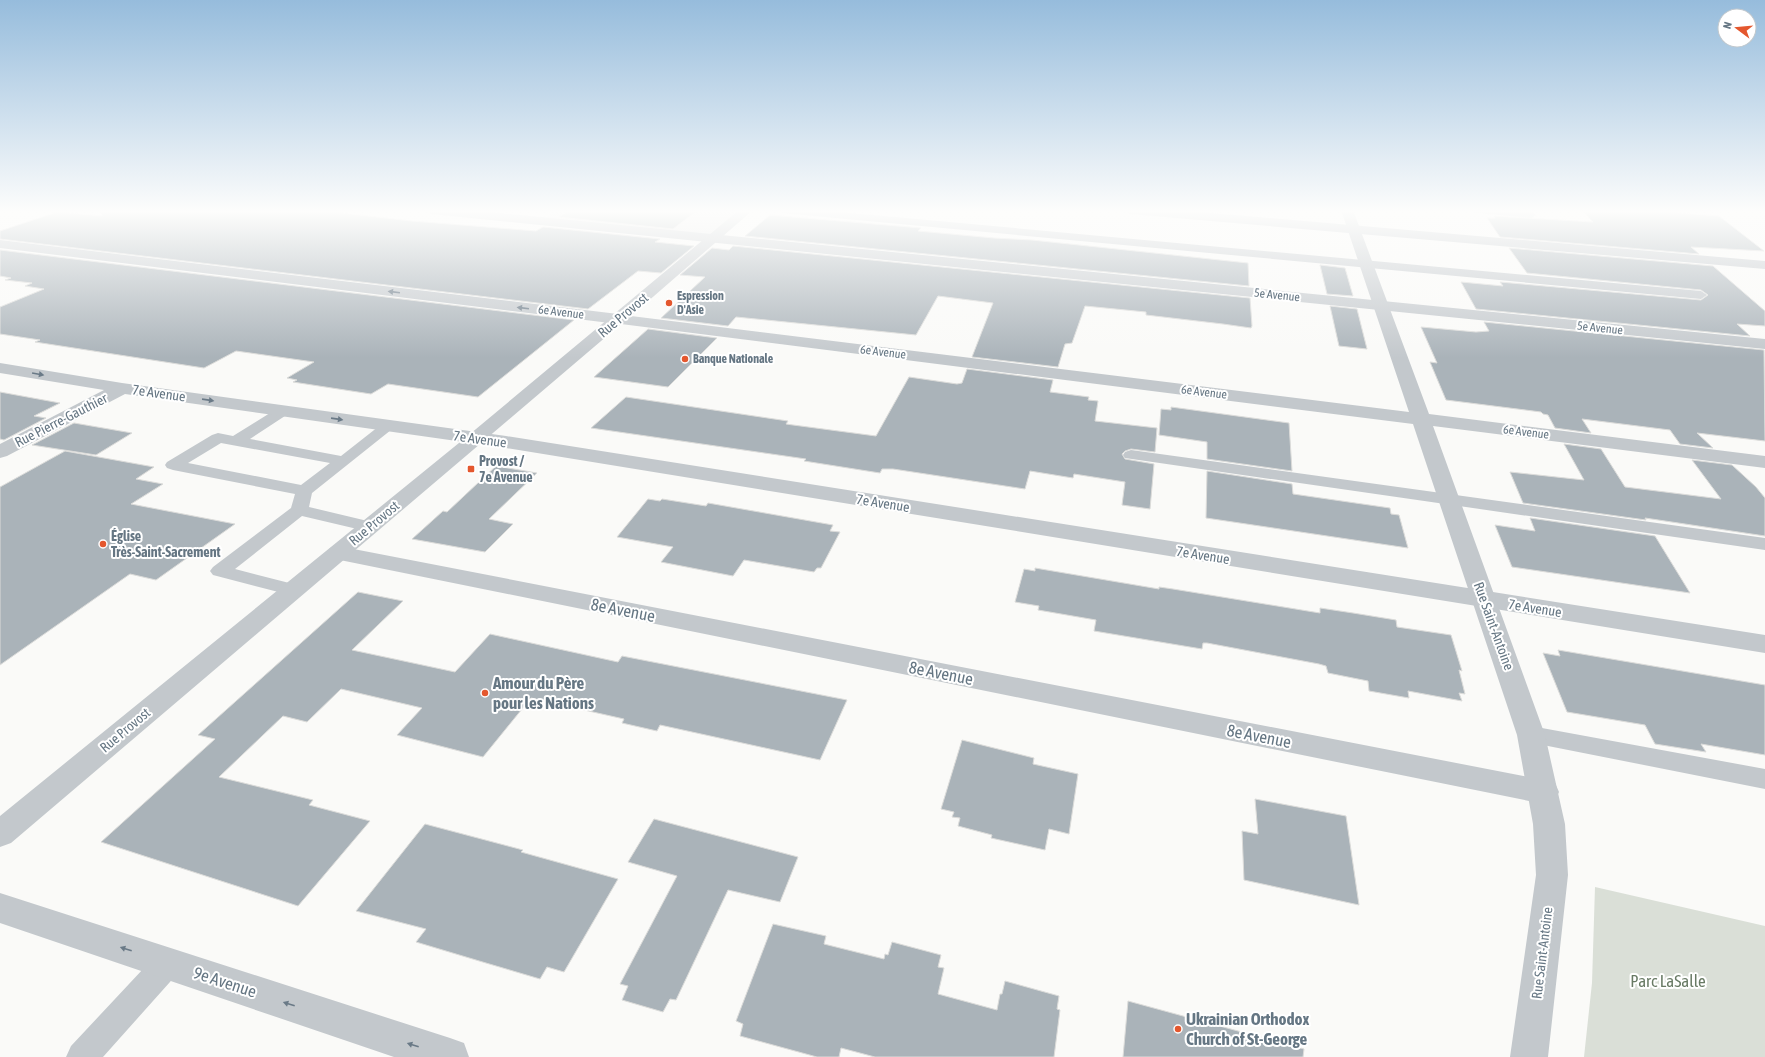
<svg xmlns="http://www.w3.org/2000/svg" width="1765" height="1057" font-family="'Asap Condensed',sans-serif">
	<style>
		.built { fill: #e8e9e9 }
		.green { fill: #dadfd7 }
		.building { fill: #aab3b9; stroke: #dcdcda }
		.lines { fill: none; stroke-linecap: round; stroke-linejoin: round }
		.service { fill: #c3c8cc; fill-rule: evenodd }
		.minor { fill: #c3c8cc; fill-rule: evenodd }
		.tertiary { fill: #c3c8cc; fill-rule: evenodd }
		.oneway { fill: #6a7a87 }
		.poi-dot { fill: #e4572e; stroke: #fff; stroke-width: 1.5 }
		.labels { text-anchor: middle; stroke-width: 4; stroke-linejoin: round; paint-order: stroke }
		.far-street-label { font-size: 12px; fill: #657683; stroke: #fff }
		.far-poi-label { font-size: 12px; font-weight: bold; fill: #657683; stroke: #fff; text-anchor: start }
		.street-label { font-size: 14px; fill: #657683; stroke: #fff }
		.poi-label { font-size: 14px; font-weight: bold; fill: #657683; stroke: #fff; text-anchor: start }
		.near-street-label { font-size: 17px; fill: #657683; stroke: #fff }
		.near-poi-label { font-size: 17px; font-weight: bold; fill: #657683; stroke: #fff; text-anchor: start }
		.near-park-label { font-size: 17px; fill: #687a64; stroke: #fff }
	</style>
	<rect width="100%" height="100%" fill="#fafaf8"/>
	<!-- built -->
	<path class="built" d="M559 210H747L714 238 540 221Z"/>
	<!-- green -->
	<path class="green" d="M1595 887 1765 926V1057H1584L1592 983Z"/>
	<!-- building -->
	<path class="building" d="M102 210H316L412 221 536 231 543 227 660 239 655 242 694 246 661 273 638 271 588 309 0 239V231L57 212 102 216Z
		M570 210H698L673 229 559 217Z
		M1582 210H1640L1719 216 1764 251 1691 247 1699 254 1500 237 1487 218H1495L1494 216 1593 222Z
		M770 215 921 228 918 231 994 238 1032 240 1248 263 1249 286 745 236Z
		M733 246 1250 298 1252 326 1251 328 1223 324 1146 315V312L1085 306 1072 343 1065 344 1058 367 972 357 993 303 938 296 916 335 736 317 728 326 661 318 705 277 680 275 712 248 729 250Z
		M1509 248 1713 266 1765 311V326L1737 324 1750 336 1476 309 1461 282 1503 286 1500 282 1701 300 1708 295 1701 290 1527 273Z
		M0 250 574 320 478 397 388 384 371 394 293 382 297 380 287 378 314 362 236 351 204 368 35 342 40 340 0 334V307L44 289 25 286 32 283 5 280 11 278 0 276Z
		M1320 265 1345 268 1353 296 1327 294Z
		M1330 306 1357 309 1367 349 1339 346Z
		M1484 322 1764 350 1765 441 1697 433 1713 448 1680 444 1670 430 1582 419 1591 433 1555 428 1548 415 1543 414 1541 412 1446 400 1430 362 1437 363 1421 327 1476 332 1489 331Z
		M648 329 717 338 668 387 594 377Z
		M967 369 1053 380 1050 392 1089 397 1088 400 1098 401 1095 421 1157 428 1155 452 1131 449 1125 451 1122 454 1125 459 1154 464 1150 509 1122 505 1125 482 1074 474 1073 478 1030 471 1025 489 893 469H882L880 473 804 461 806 459 591 428 626 397 788 421 786 424 793 425 876 436 909 377 957 384 962 383Z
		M0 392 60 403 34 416 46 418 4 440 0 439Z
		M1171 407 1289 423 1292 471 1207 459V442L1159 435 1161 409 1171 410Z
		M74 423 132 433 96 455 32 445Z
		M1564 444 1601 449 1625 487 1721 499 1692 460 1732 465 1756 487 1765 498V536L1645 518 1646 520 1523 503 1510 472 1584 480Z
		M65 451 154 467 136 479 163 484 131 504 235 524 156 580 130 574 0 665V487Z
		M496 466 537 473 489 519 513 524 485 552 412 539 443 511 447 512Z
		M1207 471 1292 484 1293 494 1390 508 1391 514 1399 515 1408 548 1206 518Z
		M648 499 660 501 662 499 706 506 708 503 833 525 830 531 840 532 821 568H817L814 572 744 560 733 576 661 562 673 547 617 537Z
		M1530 518 1655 536 1690 593 1512 567 1495 525 1535 531Z
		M1035 568 1159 589V587L1173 589 1320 613V608L1353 613 1396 620 1397 627 1451 635 1462 671 1459 670 1465 694 1459 693 1462 701 1408 691 1409 698 1369 691 1368 681 1328 673 1326 666 1319 664 1207 643H1203L1202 649 1094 631 1096 620 1038 610 1039 606 1015 602 1024 569 1035 571Z
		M358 592 403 601 352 650 455 672 490 634 618 662 622 656 847 700 820 760 660 725 657 731 622 723 624 719 531 698 483 757 397 735 422 708 341 689 307 722 283 716 219 777 313 800 309 805 370 821 298 906 101 842 215 739 198 735Z
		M1558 650 1765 685V755L1701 744 1706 752 1655 744 1645 725 1567 712 1543 653 1560 656Z
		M962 740 1034 758 1033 764 1078 774 1069 834 1049 829 1045 850 991 838 992 835 958 826 960 818 952 817 954 812 941 809Z
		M1255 799 1346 816 1359 905 1244 880 1242 831 1258 834Z
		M654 819 798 857 780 902 728 890 676 1000 670 999 663 1012 622 1000 628 986 620 984 677 876 628 862Z
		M425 824 523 850 521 852 618 879 564 972 547 967 540 979 486 963 416 942 426 929 356 911Z
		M773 924 826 936 824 944 884 959 885 954 888 955 892 942 941 955 938 967 944 968 938 994 997 1010 1000 994H1002L1005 981 1059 996 1057 1009 1060 1010 1054 1057H875L841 1048 839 1057H817L740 1036 743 1024 736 1021Z
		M1128 1001 1304 1049 1303 1057H1123Z"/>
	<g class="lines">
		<!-- service -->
		<path class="service" d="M777 210H818L1701 291 1707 295 1701 299 782 213Z
			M1472 210C1485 210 1529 207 1536 215L1531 218 1477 213Z
			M283 406 288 408 291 411 288 414 250 439 341 456 383 423H393L396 426 312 493 309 507 376 523 379 527 376 531 370 532 302 516 235 569 301 586 304 590 301 594 294 596 213 575 210 571 213 567 291 508 295 494 173 470 167 468 165 465 167 462 212 435 218 433 233 436 278 408ZM221 443 330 463 301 485 188 463Z
			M1131 450 1765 538V550L1125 458 1123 455 1125 452Z
			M1531 726 1765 769V789L1523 741 1519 735 1523 729Z
			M168 949 178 953 182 963 178 973 103 1057H66L71 1046 158 953Z"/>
		<!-- minor -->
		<path class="minor" d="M425 210H471L1765 339V349L431 214Z
			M1124 210H1177L1765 261V269L1130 214Z
			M0 240 618 314 623 316 626 319 623 322 618 324 0 248Z
			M0 363 122 383 506 436 1765 635V653L506 448 125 394 7 456 0 458V444L104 390 0 373Z
			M338 546 1544 780 1555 783 1559 792 1555 801 1544 804 330 558 327 553 330 548Z
			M0 893 450 1038 464 1043 469 1057H394L0 923Z"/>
		<!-- tertiary -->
		<path class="tertiary" d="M739 210H753L631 316 1409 412 1341 210H1353L1429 414 1765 456V468L1433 426 1545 735 1565 824 1568 875 1548 1057H1510L1536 875 1533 824 1517 735 1413 424 621 324 11 843 0 847V816L470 434Z"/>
	</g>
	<!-- one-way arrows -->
	<defs><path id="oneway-solid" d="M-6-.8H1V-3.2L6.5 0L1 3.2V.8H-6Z"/></defs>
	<g class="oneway">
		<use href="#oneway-solid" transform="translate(394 292) rotate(-173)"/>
		<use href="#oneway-solid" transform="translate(523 308) rotate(-173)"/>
		<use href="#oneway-solid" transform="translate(38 374) rotate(10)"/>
		<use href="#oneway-solid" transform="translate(208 400) rotate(8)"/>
		<use href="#oneway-solid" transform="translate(337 419) rotate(8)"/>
		<use href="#oneway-solid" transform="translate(126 949) rotate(-162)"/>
		<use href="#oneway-solid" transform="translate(289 1004) rotate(-162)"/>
		<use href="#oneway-solid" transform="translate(413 1045) rotate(-162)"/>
	</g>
	<!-- sky -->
	<linearGradient id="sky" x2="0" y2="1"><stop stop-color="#96bcdc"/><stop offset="0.59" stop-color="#fdfdfc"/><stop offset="1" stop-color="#fdfdfc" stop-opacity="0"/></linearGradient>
	<rect width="1765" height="358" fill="url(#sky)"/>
	<!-- markers -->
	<g class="poi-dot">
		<circle cx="669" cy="303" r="4"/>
		<circle cx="685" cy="359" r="4"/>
		<rect x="467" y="465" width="8" height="8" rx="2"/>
		<circle cx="103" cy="544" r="4"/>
		<circle cx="485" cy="693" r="4"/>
		<circle cx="1178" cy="1029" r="4"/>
	</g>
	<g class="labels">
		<!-- far-street labels -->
		<g class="far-street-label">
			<text transform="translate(1277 295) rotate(6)" y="4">5e Avenue</text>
			<text transform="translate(561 312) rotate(7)" y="4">6e Avenue</text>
			<text transform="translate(1600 328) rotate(6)" y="4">5e Avenue</text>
			<text transform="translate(883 352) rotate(7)" y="4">6e Avenue</text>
			<text transform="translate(1204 392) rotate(7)" y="4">6e Avenue</text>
			<text transform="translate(1526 432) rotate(7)" y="4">6e Avenue</text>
		</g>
		<!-- far-poi labels -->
		<g class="far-poi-label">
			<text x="677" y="300">Espression<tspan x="677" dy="14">D'Asie</tspan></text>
			<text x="693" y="363">Banque Nationale</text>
		</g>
		<!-- street labels -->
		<g class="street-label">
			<text transform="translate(623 315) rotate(-40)" y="5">Rue Provost</text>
			<text transform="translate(159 393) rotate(8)" y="5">7e Avenue</text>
			<text transform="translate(61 420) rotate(-27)" y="5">Rue Pierre-Gauthier</text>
			<text transform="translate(480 439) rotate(8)" y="5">7e Avenue</text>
			<text transform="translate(883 503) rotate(9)" y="5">7e Avenue</text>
			<text transform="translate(374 523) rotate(-40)" y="5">Rue Provost</text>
			<text transform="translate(1203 555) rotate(9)" y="5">7e Avenue</text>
			<text transform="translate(1535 608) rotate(9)" y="5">7e Avenue</text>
			<text transform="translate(1494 626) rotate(70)" y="5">Rue Saint-Antoine</text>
			<text transform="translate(125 730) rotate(-40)" y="5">Rue Provost</text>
			<text transform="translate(1542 953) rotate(-83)" y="5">Rue Saint-Antoine</text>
		</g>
		<!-- poi labels -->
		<g class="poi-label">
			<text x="479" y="466">Provost /<tspan x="479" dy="16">7e Avenue</tspan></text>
			<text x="111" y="541">Église<tspan x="111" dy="16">Très-Saint-Sacrement</tspan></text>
		</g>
		<!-- near-street labels -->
		<g class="near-street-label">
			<text transform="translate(623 610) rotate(11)" y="6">8e Avenue</text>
			<text transform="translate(941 673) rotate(11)" y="6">8e Avenue</text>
			<text transform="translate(1259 736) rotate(11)" y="6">8e Avenue</text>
			<text transform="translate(225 982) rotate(18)" y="6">9e Avenue</text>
		</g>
		<!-- near-poi labels -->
		<g class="near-poi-label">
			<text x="493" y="689">Amour du Père<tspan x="493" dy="20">pour les Nations</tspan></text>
			<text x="1186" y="1025">Ukrainian Orthodox<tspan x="1186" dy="20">Church of St-George</tspan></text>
		</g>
		<!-- near-park labels -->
		<g class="near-park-label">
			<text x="1668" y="987">Parc LaSalle</text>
		</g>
	</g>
	<!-- north arrow -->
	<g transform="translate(1737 28) rotate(286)"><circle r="19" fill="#ffffff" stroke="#c1c8cd"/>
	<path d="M0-3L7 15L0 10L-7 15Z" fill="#e4572e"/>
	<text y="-6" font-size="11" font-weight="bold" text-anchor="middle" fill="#657683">N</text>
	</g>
</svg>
